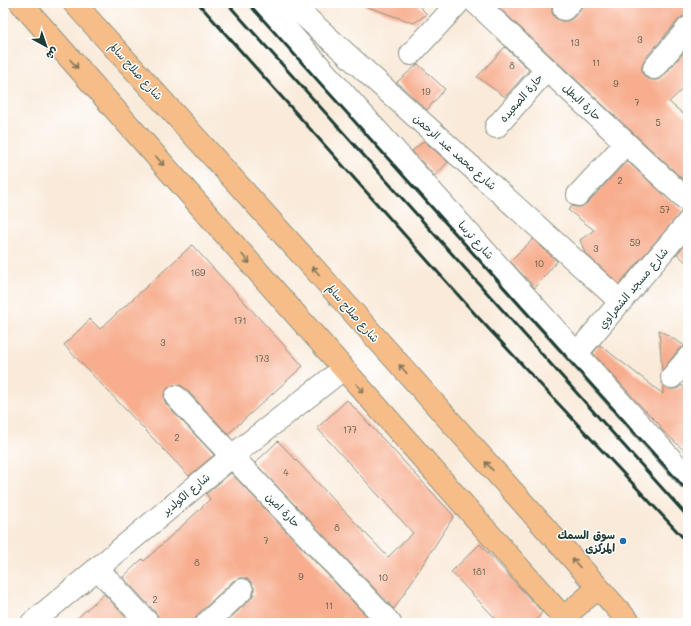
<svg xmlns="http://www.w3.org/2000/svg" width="691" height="626" font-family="Mali,'Playpen Sans Arabic',sans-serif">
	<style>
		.building { fill: #f7ad8e }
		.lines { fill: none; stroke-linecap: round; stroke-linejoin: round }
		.street-casing { stroke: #8c9486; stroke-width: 24 }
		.highway-casing { stroke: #8c9486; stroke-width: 24 }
		.street { stroke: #fff; stroke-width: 22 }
		.highway { stroke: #f7bd88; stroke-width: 22 }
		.rail { stroke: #1f3d34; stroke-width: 3 }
		.oneway { stroke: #80775a }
		.poi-dot { fill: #1f6fb2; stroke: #fff; stroke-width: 1.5 }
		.labels { text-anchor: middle; stroke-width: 3; stroke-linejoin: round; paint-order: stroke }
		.number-label { font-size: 9px; fill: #55594a }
		.street-label { font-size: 11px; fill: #1f3d34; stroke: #fff }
		.poi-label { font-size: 11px; font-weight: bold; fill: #1f3d34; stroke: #fff; text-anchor: end }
	</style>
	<rect width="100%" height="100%" fill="#fff"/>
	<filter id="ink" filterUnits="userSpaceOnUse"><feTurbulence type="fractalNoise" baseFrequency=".025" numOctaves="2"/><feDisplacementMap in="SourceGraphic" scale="8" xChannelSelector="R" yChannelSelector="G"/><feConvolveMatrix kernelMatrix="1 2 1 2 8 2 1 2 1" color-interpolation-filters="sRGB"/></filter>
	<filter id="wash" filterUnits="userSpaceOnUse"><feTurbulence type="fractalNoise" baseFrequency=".012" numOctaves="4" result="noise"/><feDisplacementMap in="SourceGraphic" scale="16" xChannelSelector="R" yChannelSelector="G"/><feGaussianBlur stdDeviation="0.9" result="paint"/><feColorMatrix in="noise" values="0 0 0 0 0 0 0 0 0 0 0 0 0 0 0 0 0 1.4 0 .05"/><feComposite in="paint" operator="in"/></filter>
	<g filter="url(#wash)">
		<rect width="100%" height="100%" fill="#f9ead9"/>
		<g id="blocks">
			<!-- building -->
			<path class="building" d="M365 3H416L427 14 414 23 365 6Z
				M494 3H553L552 6V13L555 18 561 21H568L573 18 579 12 582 7V3H681L688 9V16H683L678 20 644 60 642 66V73L646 78 652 80H659L664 76 688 47V84L669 102 688 118V184Z
				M505 47 529 70 505 97 477 77Z
				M418 64 445 89 427 110 397 82Z
				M424 141 448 162 435 176 412 151Z
				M627 161 682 211 619 284 585 253 580 240 594 230 568 210 572 206 576 207H581L587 203Z
				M533 239 557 261 535 288 510 261Z
				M688 241V264L677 254Z
				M192 245 303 366 228 434 185 388 180 385H173L168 388 164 394V400L167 405 214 455 189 476 64 345 90 319 100 329Z
				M659 330 685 346 678 350 662 371Z
				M600 345 663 394V385L670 389H677L682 385 688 393V454L664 432 660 428 661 426 638 403 593 353Z
				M347 400 454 516 394 609 255 463 278 441 388 557 413 533 317 428Z
				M231 473 373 623H225L251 599 254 594V588L251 582 246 578H240L233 581 198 614 195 619V623H160L157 614 123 577 142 559 144 561 198 511 210 499 206 494Z
				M480 544 542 612 535 623H500L451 572Z
				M104 594 131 623H72Z"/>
		</g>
	</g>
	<g filter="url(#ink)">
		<use href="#blocks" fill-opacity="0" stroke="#8c9486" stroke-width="1"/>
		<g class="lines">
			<defs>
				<path id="street" d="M263 3 688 478
					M290 3 621 302
					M476 3 688 201
					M564 9 570 3
					M411 54 458 3
					M654 68 688 28
					M496 127 547 69
					M578 195 626 143
					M577 353 688 222
					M672 377 688 358
					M176 397 390 623
					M97 568 148 623
					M32 623 232 456 343 369
					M207 623 242 590"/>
				<path id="highway" d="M21 3 568 623
					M74 3 319 274 630 623
					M563 618 598 588"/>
			</defs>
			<!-- street casing -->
			<use href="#street" class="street-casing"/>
			<!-- highway casing -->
			<use href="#highway" class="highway-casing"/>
			<!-- street -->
			<use href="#street" class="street"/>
			<!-- highway -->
			<use href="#highway" class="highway"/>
			<!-- rail -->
			<path class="rail" d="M198 3 475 314 688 543
				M227 3 688 517
				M248 3 688 492"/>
		</g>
		<!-- one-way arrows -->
		<defs><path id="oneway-shaft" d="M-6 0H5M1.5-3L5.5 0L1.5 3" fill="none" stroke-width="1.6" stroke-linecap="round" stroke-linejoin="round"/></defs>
		<g class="oneway">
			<use href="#oneway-shaft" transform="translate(74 64) rotate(49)"/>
			<use href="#oneway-shaft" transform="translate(160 161) rotate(49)"/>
			<use href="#oneway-shaft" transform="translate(246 259) rotate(49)"/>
			<use href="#oneway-shaft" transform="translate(316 271) rotate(-132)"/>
			<use href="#oneway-shaft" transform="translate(403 369) rotate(-132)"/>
			<use href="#oneway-shaft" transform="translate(360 388) rotate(48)"/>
			<use href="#oneway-shaft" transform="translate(489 466) rotate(-132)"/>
			<use href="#oneway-shaft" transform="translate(576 563) rotate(-132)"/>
		</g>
	</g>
	<!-- markers -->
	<circle class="poi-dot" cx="623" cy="541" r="4"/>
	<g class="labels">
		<!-- number labels -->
		<g class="number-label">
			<text x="640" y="43">3</text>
			<text x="575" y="46">13</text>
			<text x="596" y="66">11</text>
			<text x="512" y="69">8</text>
			<text x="616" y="87">9</text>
			<text x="426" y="95">19</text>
			<text x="637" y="106">7</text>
			<text x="658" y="126">5</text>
			<text x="620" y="184">2</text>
			<text x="665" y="213">57</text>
			<text x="635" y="246">59</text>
			<text x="596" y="252">3</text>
			<text x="539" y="267">10</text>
			<text x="198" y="276">169</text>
			<text x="240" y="324">171</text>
			<text x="163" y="346">3</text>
			<text x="262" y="362">173</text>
			<text x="350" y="433">177</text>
			<text x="177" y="441">2</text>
			<text x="286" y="476">4</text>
			<text x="337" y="531">8</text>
			<text x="266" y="544">7</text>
			<text x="197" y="566">8</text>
			<text x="479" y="575">181</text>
			<text x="301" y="580">9</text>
			<text x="383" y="581">10</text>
			<text x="155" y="603">2</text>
			<text x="329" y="609">11</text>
		</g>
		<!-- street labels -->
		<g class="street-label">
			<text transform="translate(136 71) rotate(48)" y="4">شارع صلاح سالم</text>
			<text transform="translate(521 98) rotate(-49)" y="4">حارة الصعيده</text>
			<text transform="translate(582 102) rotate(43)" y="4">حارة البطل</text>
			<text transform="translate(455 152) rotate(42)" y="4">شارع محمد عبد الرحمن</text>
			<text transform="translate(476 240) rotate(48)" y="4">شارع ترسا</text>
			<text transform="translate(633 288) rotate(-50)" y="4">شارع مسجد الشعراوي</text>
			<text transform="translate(353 313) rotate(49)" y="4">شارع صلاح سالم</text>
			<text transform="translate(186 494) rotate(-40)" y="4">شارع الكولدير</text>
			<text transform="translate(283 510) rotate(46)" y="4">حارة امين</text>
		</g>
		<!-- poi labels -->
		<g class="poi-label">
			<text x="615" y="539">سوق السمك<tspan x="615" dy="13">المركزى</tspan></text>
		</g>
	</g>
	<!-- margin -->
	<rect width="691" height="626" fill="none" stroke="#fff" stroke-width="16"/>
	<!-- north arrow -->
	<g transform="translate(46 46) rotate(140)" stroke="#ffffff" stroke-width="3" paint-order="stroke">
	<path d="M0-3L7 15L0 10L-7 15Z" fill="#1f3d34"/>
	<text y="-6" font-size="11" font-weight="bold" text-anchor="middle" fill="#1f3d34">ش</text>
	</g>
</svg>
